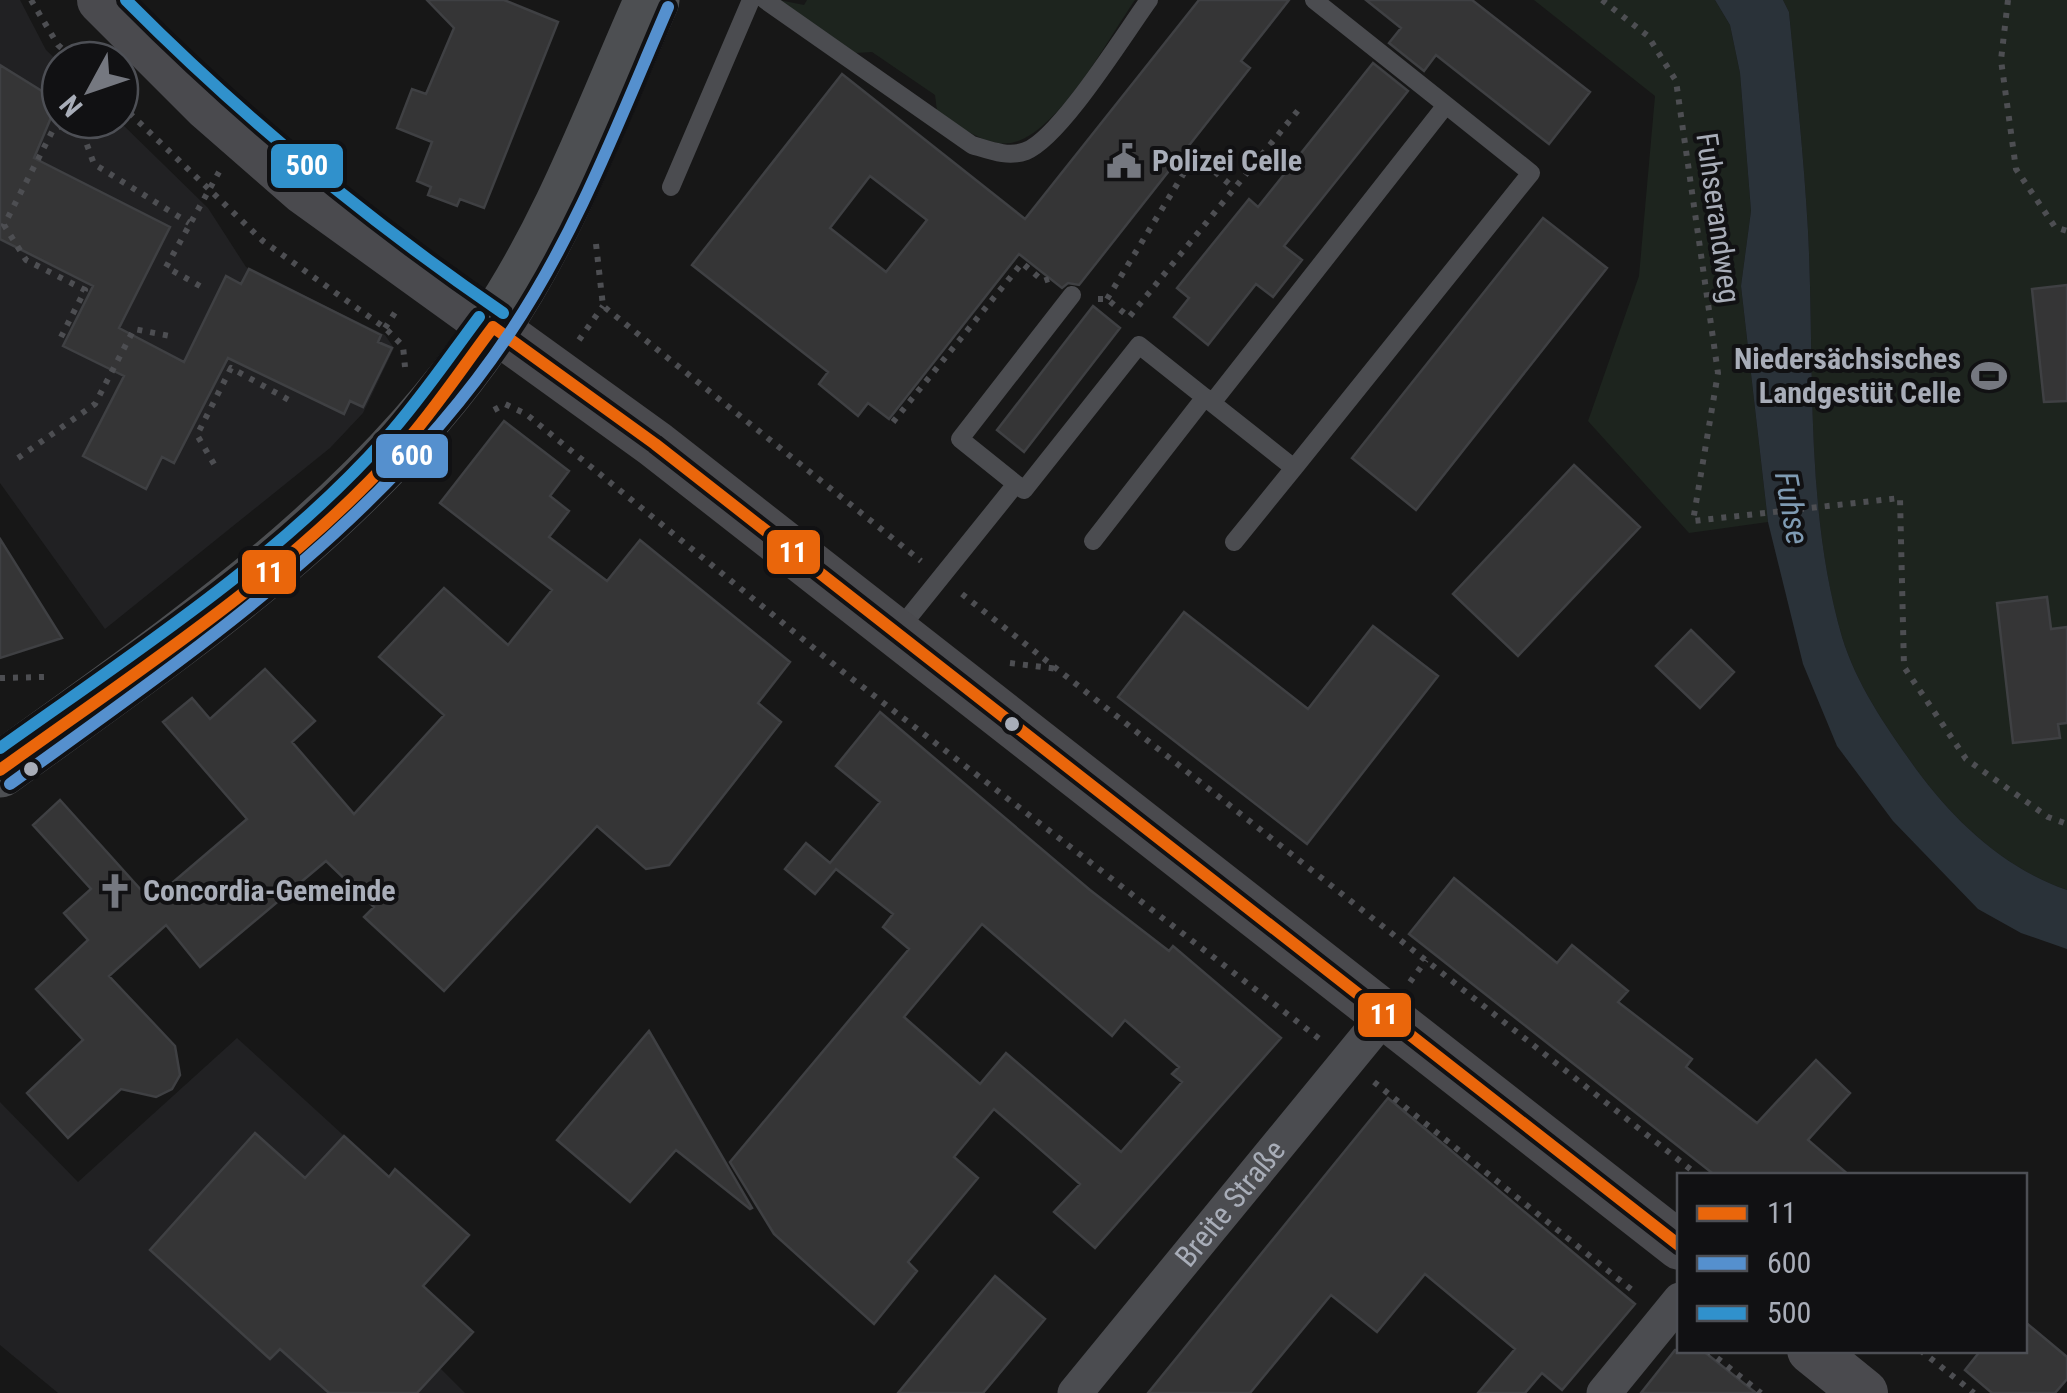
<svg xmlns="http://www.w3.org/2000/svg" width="2067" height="1393" font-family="'Roboto Condensed',sans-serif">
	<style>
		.built { fill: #212123 }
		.green { fill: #1d241e }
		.water { fill: #2a3239 }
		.building { fill: #353536; stroke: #3f4043; stroke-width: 2.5; fill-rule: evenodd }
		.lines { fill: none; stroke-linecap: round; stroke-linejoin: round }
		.path { stroke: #4d4e52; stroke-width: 6; stroke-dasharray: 5 8; stroke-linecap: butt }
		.lane { stroke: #4b4c50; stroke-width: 18 }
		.street { stroke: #4b4c50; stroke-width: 35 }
		.secondary { stroke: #4a4a4e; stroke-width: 48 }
		.primary { stroke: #4d4f52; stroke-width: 55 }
		.bus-1-casing { stroke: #111113; stroke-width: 20 }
		.bus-2-casing { stroke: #111113; stroke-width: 20 }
		.bus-3-casing { stroke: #111113; stroke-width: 20 }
		.bus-1 { stroke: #ea660b; stroke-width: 12 }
		.bus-2 { stroke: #5590ce; stroke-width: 12 }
		.bus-3 { stroke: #3091cc; stroke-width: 12 }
		.bus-dot { fill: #a8adb8; stroke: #111113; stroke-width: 4 }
		.labels { text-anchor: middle; stroke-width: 8; stroke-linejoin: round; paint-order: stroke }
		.poi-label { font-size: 30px; font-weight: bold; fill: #a8adb8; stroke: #111113; text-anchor: start }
		.street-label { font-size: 30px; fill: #a8adb8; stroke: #111113 }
		.water-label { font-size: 32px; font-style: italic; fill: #7f9bb3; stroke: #111113 }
		.line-badge { stroke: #111113; stroke-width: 4 }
		.badge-label { font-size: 28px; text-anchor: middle; font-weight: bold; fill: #fff }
	</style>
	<rect width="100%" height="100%" fill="#171717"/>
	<!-- built -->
	<path class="built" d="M0 0H20L46 50 60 63V120H118L208 208 246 267 385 335 394 348 363 413 330 448 105 629 0 483Z
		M237 1038 388 1176 395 1169 469 1235 423 1286 473 1332 440 1368 465 1393H58L0 1345V1102L78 1182Z"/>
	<!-- green -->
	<path class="green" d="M779 0 804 5 807 0H1135C1108 38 1049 153 998 143 975 139 956 124 937 111L935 95 872 52 856 53Z
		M1534 0H1715L1730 25 1740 73 1751 211 1741 286 1768 522 1689 533 1588 421 1639 276 1655 96Z
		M1783 0H2067V890C2004 868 1955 822 1916 769 1887 728 1857 686 1842 637 1804 506 1815 366 1808 231 1804 158 1796 85 1789 12Z"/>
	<!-- water -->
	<path class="water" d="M1715 0H1783L1789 12C1796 84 1804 158 1808 231 1815 366 1804 505 1842 637 1857 686 1887 728 1916 769 1955 822 2004 868 2067 890V949L2021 933 1978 909 1893 821 1837 746 1803 664 1768 522 1741 286 1751 211 1740 73 1730 25Z"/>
	<!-- building -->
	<path class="building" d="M427 0H504L558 22 484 208 460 199 457 206 428 195 431 187 417 181 432 142 397 128 412 89 426 94 454 28Z
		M1199 0H1289L1241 61 1250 68 1079 285 1068 283 1062 288 1019 254 889 419 868 403 858 416 819 384 828 372 692 265 842 74 1025 219ZM870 176 927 220 886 272 830 228Z
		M1366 0H1472L1590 92 1549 144 1436 55 1424 71 1389 43 1401 28Z
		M1373 63 1408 91 1284 246 1302 260 1273 297 1256 284 1208 345 1174 317 1189 298 1177 288 1249 199 1258 207Z
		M0 65 58 101 34 158 170 227 119 328 184 362 226 276 241 284 249 269 381 335 378 342 392 348 363 407 350 401 344 414 228 358 174 463 162 457 146 489 83 456 124 376 63 346 93 286 0 239Z
		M1543 218 1607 268 1416 510 1352 458Z
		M2067 285V401L2044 402 2032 289Z
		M1093 306 1120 328 1024 452 997 430Z
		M504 421 569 471 550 496 569 511 549 537 607 581 640 540 790 662 758 703 781 722 669 865 646 869 597 826 444 991 364 917 374 907 326 861 200 967 166 925 109 976 175 1046 180 1075 172 1089 156 1097 121 1089 68 1138 27 1093 83 1040 36 989 88 940 64 913 91 889 33 825 60 800 151 901 247 819 163 722 192 698 210 719 265 669 315 721 292 742 354 814 444 715 379 657 444 588 508 645 552 590 440 503Z
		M1574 465 1640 527 1518 656 1453 594Z
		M0 539 62 638 0 658Z
		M2047 597 2051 629 2067 627V723L2058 724 2060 738 2013 743 1997 603Z
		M1184 612 1308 709 1373 626 1438 676 1307 844 1118 697Z
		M1691 630 1734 672 1700 708 1656 666Z
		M880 712 1090 890 1169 951 1173 946 1281 1038 1095 1248 1054 1212 1080 1184 994 1109 954 1157 978 1178 908 1262 917 1271 874 1324 774 1234 730 1162 909 949 883 927 893 914 836 869 815 894 785 869 806 843 830 863 880 802 836 766ZM982 924 1112 1036 1125 1020 1179 1067 1172 1074 1182 1082 1121 1152 1006 1053 980 1084 904 1017Z
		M1454 878 1557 963 1572 945 1628 991 1618 1002 1692 1059 1686 1067 1757 1123 1816 1060 1850 1093 1808 1140 1850 1176H1716L1409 934Z
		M649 1031 752 1208 750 1209 676 1150 630 1202 557 1140Z
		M1388 1098 1635 1304 1562 1390 1542 1373 1525 1393H1478L1515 1349 1425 1274 1377 1332 1331 1295 1250 1393H1148Z
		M255 1133 305 1178 344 1136 389 1177 395 1169 469 1235 423 1286 473 1332 417 1393H329L280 1349 270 1359 150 1250Z
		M995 1276 1045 1319 983 1393H898Z
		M2024 1321 2067 1357V1379L2055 1393H1992L1965 1370 1981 1350H2024Z
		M1675 1350H1702L1756 1393H1641Z"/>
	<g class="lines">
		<!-- path -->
		<path class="path" d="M31 0 58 45 75 60
			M1602 0 1648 36 1676 81 1718 373 1693 521 1900 498 1904 667 1966 759 2048 817 2067 824
			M2008 0 2001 60 2016 169 2055 227 2067 231
			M120 104 263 241 385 328 403 346 405 367
			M78 120 94 164 189 223
			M596 244 603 306 921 561
			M200 286 166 267 219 172
			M1098 299H1107L1129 317
			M1107 299 1195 155 1234 188
			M1130 316 1300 108
			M385 328 398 308
			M61 337 85 290 26 260 4 225 53 130 73 120
			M579 340 603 306
			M494 410 505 404 526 414 842 671 1321 1040
			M893 422 1022 263 1043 281 1049 279
			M18 458 95 404 134 329 175 337
			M214 464 197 435 231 368 289 400
			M962 594 1699 1176
			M1010 663 1058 669
			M0 678 44 677
			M1410 982 1426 960
			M1374 1082 1637 1294
			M1707 1350 1761 1393
			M1920 1350 1974 1393"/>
		<!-- lane -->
		<path class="lane" d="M765 0 972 145C989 150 1008 158 1026 151 1060 138 1125 33 1149 0
			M671 187 751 0
			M1212 403 1294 468 1531 173 1446 105
			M1016 484 960 439 1072 295
			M1093 541 1205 397
			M1234 542 1294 468
			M896 633 1016 484 1024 490 1139 345 1212 403 1446 105 1314 0"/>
		<!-- street -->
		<g class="street">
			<path id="s1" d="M1075 1393 1385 1015"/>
			<path d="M1604 1393 1680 1300"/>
		</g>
		<!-- secondary -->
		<path class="secondary" d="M101 0 208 107 303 190 655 444 1680 1246
			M1811 1350 1864 1393"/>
		<!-- primary -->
		<path class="primary" d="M0 770C179 640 368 514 493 327 561 227 603 110 652 0"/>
		<defs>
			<path id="bus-1" d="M493 327 655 444 1680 1246
				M0 770C137 671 286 576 400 449 434 411 462 368 493 327"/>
			<path id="bus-2" d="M10 784C191 653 383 523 509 334 577 233 620 118 668 7"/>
			<path id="bus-3" d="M126 0C242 117 367 220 503 313
				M0 748C133 653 276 561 386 438 420 400 449 357 479 317"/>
		</defs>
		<!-- bus-1 casing -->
		<use href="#bus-1" class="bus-1-casing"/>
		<!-- bus-2 casing -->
		<use href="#bus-2" class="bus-2-casing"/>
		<!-- bus-3 casing -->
		<use href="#bus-3" class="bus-3-casing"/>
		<!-- bus-1 -->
		<use href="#bus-1" class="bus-1"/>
		<!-- bus-2 -->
		<use href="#bus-2" class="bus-2"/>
		<!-- bus-3 -->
		<use href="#bus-3" class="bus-3"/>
	</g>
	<!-- icons -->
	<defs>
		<symbol id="civic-bare" viewBox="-9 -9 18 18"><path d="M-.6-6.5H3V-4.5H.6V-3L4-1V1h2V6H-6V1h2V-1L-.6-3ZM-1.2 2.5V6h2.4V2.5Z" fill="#757880" stroke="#111113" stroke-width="2.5" paint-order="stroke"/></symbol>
		<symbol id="stadium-bare" viewBox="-9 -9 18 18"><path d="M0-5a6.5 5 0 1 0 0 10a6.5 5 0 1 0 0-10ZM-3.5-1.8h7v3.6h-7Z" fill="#757880" stroke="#111113" stroke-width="2.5" paint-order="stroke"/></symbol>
		<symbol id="church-bare" viewBox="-9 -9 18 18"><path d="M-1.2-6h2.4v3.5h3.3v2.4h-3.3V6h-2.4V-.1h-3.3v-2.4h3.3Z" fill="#757880" stroke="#111113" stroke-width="2.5" paint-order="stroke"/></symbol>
	</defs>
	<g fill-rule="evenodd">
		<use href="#civic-bare" x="1099" y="136" width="50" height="50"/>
		<use href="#stadium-bare" x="1964" y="351" width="50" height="50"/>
		<use href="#church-bare" x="90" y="866" width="50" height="50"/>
	</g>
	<!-- markers -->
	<g class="bus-dot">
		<circle cx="1012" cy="724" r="9"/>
		<circle cx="31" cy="769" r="9"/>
	</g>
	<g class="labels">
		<!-- poi labels -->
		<g class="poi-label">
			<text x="1152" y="171">Polizei Celle</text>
			<text x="1961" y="369" text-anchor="end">Niedersächsisches<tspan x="1961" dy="34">Landgestüt Celle</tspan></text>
			<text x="143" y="901">Concordia-Gemeinde</text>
		</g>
		<!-- street labels -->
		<g class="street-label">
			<text transform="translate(1718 218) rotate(82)" y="10">Fuhserandweg</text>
			<text dy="10" stroke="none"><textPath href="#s1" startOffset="245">Breite Straße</textPath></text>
		</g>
		<!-- water labels -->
		<g class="water-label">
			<text transform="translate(1792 508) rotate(80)" y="11">Fuhse</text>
		</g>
	</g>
	<g class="line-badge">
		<rect x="269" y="142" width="76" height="48" rx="10" fill="#3091cc"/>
		<rect x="374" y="432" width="76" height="48" rx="10" fill="#5590ce"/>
		<rect x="765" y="528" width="57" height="48" rx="10" fill="#ea660b"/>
		<rect x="240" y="548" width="58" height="48" rx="10" fill="#ea660b"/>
		<rect x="1356" y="991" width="57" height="48" rx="10" fill="#ea660b"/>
	</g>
	<g class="badge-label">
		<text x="307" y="175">500</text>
		<text x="412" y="465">600</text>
		<text x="793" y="562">11</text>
		<text x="269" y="582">11</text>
		<text x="1384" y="1024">11</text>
	</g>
	<!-- legend -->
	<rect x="1677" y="1173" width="350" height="180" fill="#111113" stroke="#4d4f55" stroke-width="2.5"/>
	<rect x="1697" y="1206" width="50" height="15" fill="#ea660b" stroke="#4d4f55" stroke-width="2.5"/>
	<text x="1767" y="1223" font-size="30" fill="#a8adb8">11</text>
	<rect x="1697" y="1256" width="50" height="15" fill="#5590ce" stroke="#4d4f55" stroke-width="2.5"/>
	<text x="1767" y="1273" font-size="30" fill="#a8adb8">600</text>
	<rect x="1697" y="1306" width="50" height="15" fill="#3091cc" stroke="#4d4f55" stroke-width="2.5"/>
	<text x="1767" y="1323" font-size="30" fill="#a8adb8">500</text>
	<!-- north arrow -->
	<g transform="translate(90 90) rotate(230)"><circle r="48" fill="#111113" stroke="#4d4f55" stroke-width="2.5"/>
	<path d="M0-8L18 38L0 25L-18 38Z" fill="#757880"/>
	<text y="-15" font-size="28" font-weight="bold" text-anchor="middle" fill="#a8adb8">N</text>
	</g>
</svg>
